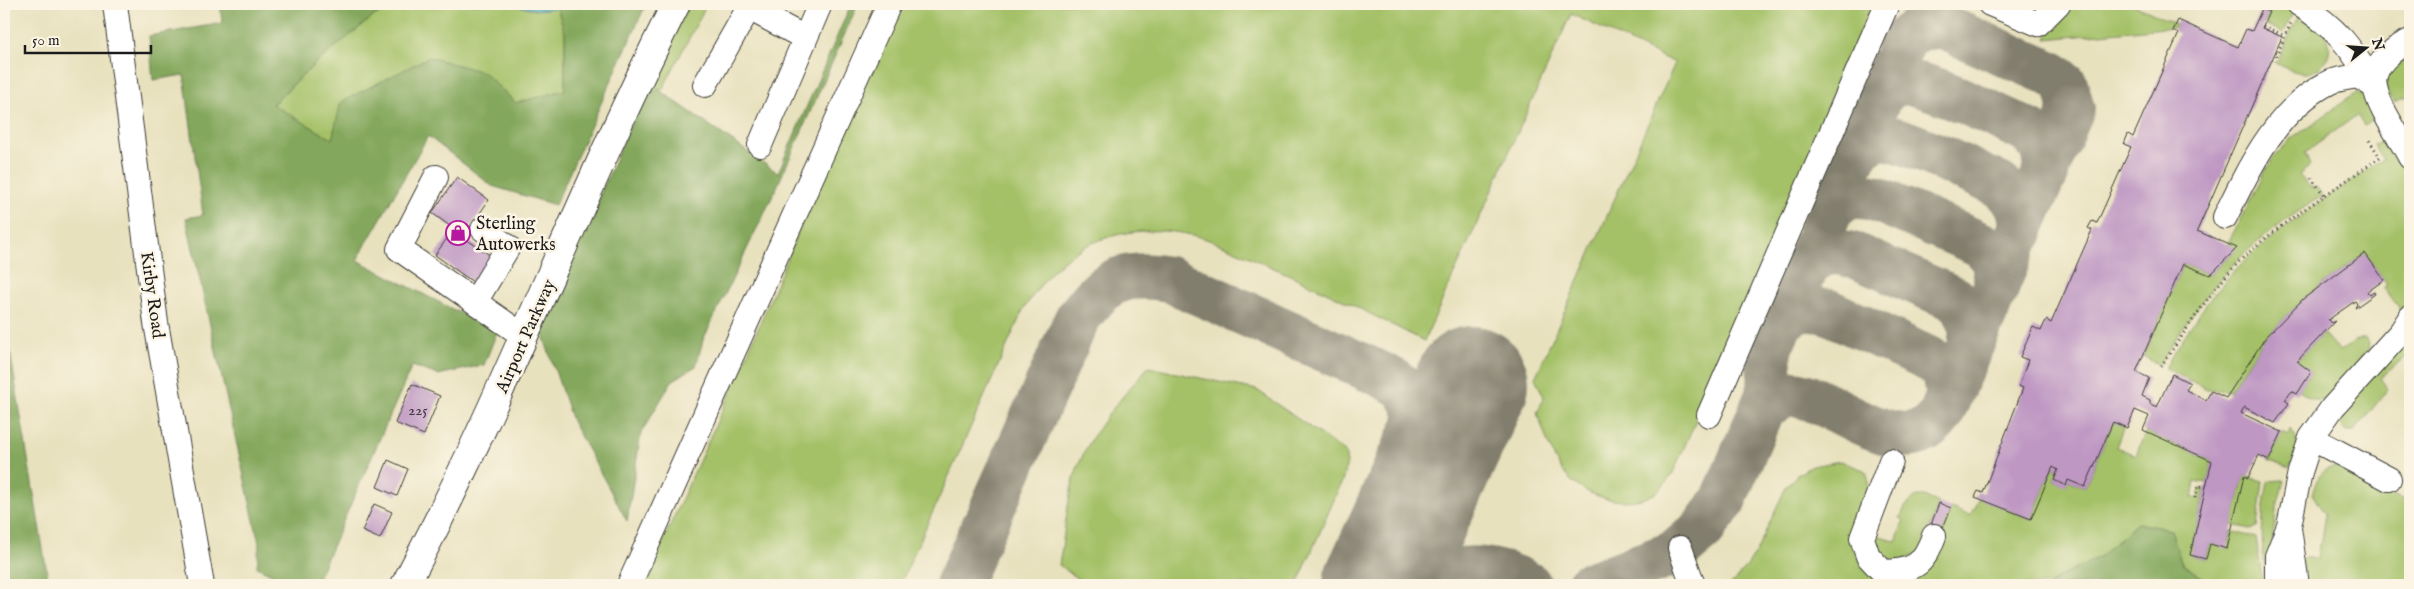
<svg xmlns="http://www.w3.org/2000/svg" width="2414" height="589" font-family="'IM FELL English',serif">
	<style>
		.green { fill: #a4c168; stroke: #606e42 }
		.forest { fill: #83a75c; stroke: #50623c }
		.water { fill: #54bdd1; stroke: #386c76 }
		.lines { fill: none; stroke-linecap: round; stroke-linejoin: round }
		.taxiway { stroke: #827e6d; stroke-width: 46 }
		.runway { stroke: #827e6d; stroke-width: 114 }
		.building { fill: #be97c3 }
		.minor-casing { stroke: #3b3a34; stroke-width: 26 }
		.major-casing { stroke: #3b3a34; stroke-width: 30 }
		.path { stroke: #3b3a34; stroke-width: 3; stroke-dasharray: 1 4; stroke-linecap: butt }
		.minor { stroke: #fff; stroke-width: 24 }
		.major { stroke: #fff; stroke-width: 28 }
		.labels { text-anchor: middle; stroke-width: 5; stroke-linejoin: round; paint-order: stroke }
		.number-label { font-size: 15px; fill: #443b46 }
		.poi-label { font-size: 18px; fill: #1c1c1c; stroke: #fcf5e5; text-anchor: start }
		.street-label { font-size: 18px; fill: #1c1c1c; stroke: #fcf5e5 }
	</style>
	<rect width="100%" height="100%" fill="#fcf5e5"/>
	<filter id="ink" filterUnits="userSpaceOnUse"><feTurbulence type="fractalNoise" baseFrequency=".02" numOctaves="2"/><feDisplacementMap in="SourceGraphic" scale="10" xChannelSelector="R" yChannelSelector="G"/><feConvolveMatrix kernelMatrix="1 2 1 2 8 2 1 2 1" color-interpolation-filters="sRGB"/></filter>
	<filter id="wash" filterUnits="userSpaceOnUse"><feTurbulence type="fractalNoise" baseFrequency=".0096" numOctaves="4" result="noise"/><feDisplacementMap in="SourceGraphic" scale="20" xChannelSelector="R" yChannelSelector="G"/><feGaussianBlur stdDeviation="1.12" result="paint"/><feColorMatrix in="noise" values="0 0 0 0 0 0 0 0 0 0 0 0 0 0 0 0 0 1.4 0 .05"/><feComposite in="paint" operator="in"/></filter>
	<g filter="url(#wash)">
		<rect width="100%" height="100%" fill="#e8e1be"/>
		<!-- green -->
		<path class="green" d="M407 4H511L535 10 557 7 565 33V90L516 103 483 72 332 139 272 105 318 61 375 15Z
			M688 4H707L662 90 649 83Z
			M900 4H1879L1672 475C1667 480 1661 490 1654 494 1624 511 1575 495 1559 466 1549 450 1544 430 1537 413L1544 397 1535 378 1675 63 1571 14 1424 341C1372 315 1321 288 1267 265 1249 257 1231 248 1212 241 1165 224 1108 227 1067 258 1049 272 1036 291 1023 310L900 585H643L745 360 813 196Z
			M2073 4H2132L2176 24 2175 27 2046 39 2050 28Z
			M2272 4H2283L2294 9 2284 33 2264 24Z
			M2300 12C2308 19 2320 27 2326 36 2336 51 2323 72 2306 73 2295 73 2286 68 2276 63Z
			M2410 53V97L2394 102C2382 91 2386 81 2389 66Z
			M2356 93C2370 94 2372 105 2376 117L2364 126 2357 115 2305 153 2310 166 2299 175 2310 187 2317 188 2323 195C2290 217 2256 240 2229 269 2202 298 2180 332 2159 365L2143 356 2183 264 2210 275 2236 249 2227 245 2271 160 2290 140Z
			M2385 139 2396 148 2410 177V308L2405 317 2384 287 2387 285 2365 253 2303 299 2265 338 2230 391 2207 389 2165 368C2185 334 2208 297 2236 269 2280 227 2333 194 2383 159L2374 144Z
			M2323 333 2340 352 2354 341 2365 338 2369 346 2368 350 2325 400C2314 402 2307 397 2299 390L2311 372 2297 361Z
			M2410 337V354L2380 378 2388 389 2355 431H2346L2340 425C2339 404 2394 354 2410 337Z
			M1148 367 1257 390 1345 452 1347 463 1343 479 1297 585H1086L1059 565C1064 539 1066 511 1072 486 1082 440 1119 401 1148 367Z
			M2113 422 2124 426 2116 447 2136 455 2146 431 2212 461 2207 483 2195 481 2192 498 2198 497 2200 488 2205 489 2191 555 2206 559 2210 544 2229 548 2231 531 2256 538 2263 585H2214L2182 564 2171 530 2137 523 2101 556 2058 578 2049 585H1730L1746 568 1756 552 1786 487 1798 474 1812 466 1841 461 1866 471C1879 506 1830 531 1866 567 1871 572 1876 579 1883 580 1890 581 1900 584 1906 581 1933 567 1941 534 1951 508L1970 516 1979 498 2031 519 2053 467 2058 470 2054 480 2066 485 2068 480 2085 487Z
			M2290 429C2303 442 2295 454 2289 468L2269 460 2282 432 2288 435Z
			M2344 466 2364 477 2368 484 2406 501 2410 495V585H2304L2302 558H2318L2325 514 2312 494C2319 473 2321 467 2344 466Z
			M2244 476 2263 481 2257 527 2250 529 2232 525Z
			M2284 480 2276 511 2267 585C2261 549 2260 517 2268 481Z
			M1917 496H1924L1939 503 1920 553 1893 564 1876 554 1874 534 1896 541 1904 520 1900 518 1905 507Z"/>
		<!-- forest -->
		<path class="forest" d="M220 4H407L375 15 318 61 272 104 332 139 341 102 429 57 483 72 516 103 565 90V33L557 7 559 4H646L555 205 492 186 428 136 357 260 497 332 484 365 438 375 412 366 315 585H294L257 567 259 543 186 218 203 215 184 75 153 80 149 36 222 23Z
			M851 4H858L776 189 703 340 696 366 672 381 641 433 627 521 572 421 541 329 649 83 778 173Z
			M4 315 49 585H4Z
			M2137 523 2171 530 2182 564 2214 585H2049L2058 578 2101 556Z"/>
		<!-- water -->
		<path class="water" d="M511 4H559L557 7C540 12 528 8 511 4Z"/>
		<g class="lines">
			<!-- taxiway -->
			<path class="taxiway" d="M1878 98C1884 92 1891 84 1900 83 1925 79 2004 120 2030 132 2044 145 2045 156 2046 174
				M1854 155C1861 147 1869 140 1880 138 1900 135 1977 175 1999 185 2017 198 2023 210 2021 232
				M1831 210C1847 195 1853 194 1874 198L1982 245C1996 261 1997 268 1996 290
				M1808 263 1904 40C1916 28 1926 25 1943 27L2052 74 2065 84 2072 109 1970 348
				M1779 324C1796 308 1807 306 1829 312L1937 363 1945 376 1948 399
				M958 585 1077 319C1106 280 1120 271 1169 279L1380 374C1389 379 1401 383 1407 392 1424 416 1423 451 1429 480
				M1408 585C1416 580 1426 578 1436 575 1470 565 1498 568 1529 585
				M1589 585 1675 553 1702 530 1723 501 1771 388 1768 355 1771 344 1808 263 1825 253 1838 252 1856 256 1955 299 1963 308 1972 329 1970 348 1941 414C1910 463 1850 412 1810 398 1803 396 1796 393 1788 394 1777 396 1770 403 1762 410"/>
			<!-- runway -->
			<path class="runway" d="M1380 585 1472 383"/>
		</g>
		<g id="blocks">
			<!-- building -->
			<path class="building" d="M2262 9 2269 12 2262 28 2282 37 2197 231 2237 248 2210 275 2183 264 2136 372 2149 378 2142 396 2150 400V404L2157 407 2172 374 2190 383 2186 390 2206 400 2211 391 2226 398 2265 338 2303 299 2365 253 2384 280 2367 292 2370 295 2374 292 2375 294 2355 308 2357 304 2355 301 2328 320 2331 323 2335 321 2297 361 2311 372 2297 394 2292 391 2285 400 2289 403 2275 423 2244 407 2241 413 2282 432 2269 460 2259 455 2248 478 2244 476 2227 549 2210 544 2206 559 2190 555 2212 461 2143 430 2149 416 2135 410 2127 428 2113 422 2085 487 2068 480 2066 486 2054 480 2058 470 2053 467 2031 519 1975 497 1978 491 1983 493 2023 388 2019 386 2028 360 2020 357 2033 327 2041 331 2046 320 2051 323 2092 230 2088 228 2092 221 2097 223 2131 147 2124 144 2128 134 2133 137 2179 33 2173 31 2178 20 2238 47 2246 29 2252 31Z
				M457 177 489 200 463 237 491 256 473 282 435 255 454 229 432 213Z
				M412 384 440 396 424 435 395 423Z
				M388 460 408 469 397 496 377 487Z
				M1939 503 1951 508 1939 538 1928 533Z
				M374 504 392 512 380 539 362 531Z"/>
		</g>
	</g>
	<g filter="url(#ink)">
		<use href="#blocks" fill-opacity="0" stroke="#3b3a34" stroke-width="1"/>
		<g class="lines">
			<defs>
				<path id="minor" d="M115 4 156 323 202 585
					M1990 4 2038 24 2058 4
					M2299 4C2338 29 2351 47 2374 86
					M749 8 805 38
					M2410 41C2394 48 2370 66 2375 87 2379 109 2400 137 2410 157
					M705 85 751 4
					M760 145 820 4
					M436 177 399 249 525 337
					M2225 217C2250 166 2276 109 2330 82 2338 79 2348 78 2357 76L2374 86
					M475 302 508 247 483 229
					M1709 415 1887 4
					M2311 438 2389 479
					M1891 461 1862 538 1868 556 1883 572C1915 571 1923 565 1934 536
					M2289 528 2297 585
					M1680 548 1693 585
					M629 585C716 391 802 197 889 4
					M2277 585V556L2289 526 2300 472 2311 438 2333 407 2401 332 2410 318"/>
				<path id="major" d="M405 585C506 396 579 194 676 4"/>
			</defs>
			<!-- minor casing -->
			<use href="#minor" class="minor-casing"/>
			<!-- major casing -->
			<use href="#major" class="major-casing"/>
			<!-- path -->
			<path class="path" d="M2263 26 2285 36
				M2274 61 2291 23
				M2311 178 2325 196
				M2161 366C2188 328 2213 286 2247 254 2287 218 2336 189 2380 157L2367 137
				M2195 498 2198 486 2206 487"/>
			<!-- minor -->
			<use href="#minor" class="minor"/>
			<!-- major -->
			<use href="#major" class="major"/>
		</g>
	</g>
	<!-- icons -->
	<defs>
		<symbol id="shop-ring" viewBox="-11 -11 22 22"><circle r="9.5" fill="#fcf5e5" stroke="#b5179e" stroke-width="1.5"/><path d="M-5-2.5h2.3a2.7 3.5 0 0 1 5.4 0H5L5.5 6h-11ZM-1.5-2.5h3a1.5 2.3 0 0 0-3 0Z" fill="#b5179e"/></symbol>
	</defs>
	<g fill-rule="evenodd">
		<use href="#shop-ring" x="444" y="219" width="28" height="28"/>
	</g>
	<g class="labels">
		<!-- number labels -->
		<g class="number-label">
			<text x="418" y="415">225</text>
		</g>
		<!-- poi labels -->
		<g class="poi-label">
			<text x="476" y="229">Sterling<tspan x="476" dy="21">Autowerks</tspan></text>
		</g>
		<!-- street labels -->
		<g class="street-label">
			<text transform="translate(153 295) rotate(82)" y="6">Kirby Road</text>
			<text transform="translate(525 336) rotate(-66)" y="6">Airport Parkway</text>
		</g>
	</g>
	<!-- margin -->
	<rect width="2414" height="589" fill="none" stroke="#fcf5e5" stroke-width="20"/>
	<!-- north arrow -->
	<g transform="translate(2366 48) rotate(73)" stroke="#fcf5e5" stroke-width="4" paint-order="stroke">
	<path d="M0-4L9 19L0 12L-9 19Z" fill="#1c1c1c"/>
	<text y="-8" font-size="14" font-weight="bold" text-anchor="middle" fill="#1c1c1c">N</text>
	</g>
	<!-- scale -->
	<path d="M25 45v8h126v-8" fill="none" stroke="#1c1c1c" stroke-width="2.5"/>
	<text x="32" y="45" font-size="15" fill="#1c1c1c" stroke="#fcf5e5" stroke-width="4" paint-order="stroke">50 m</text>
</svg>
